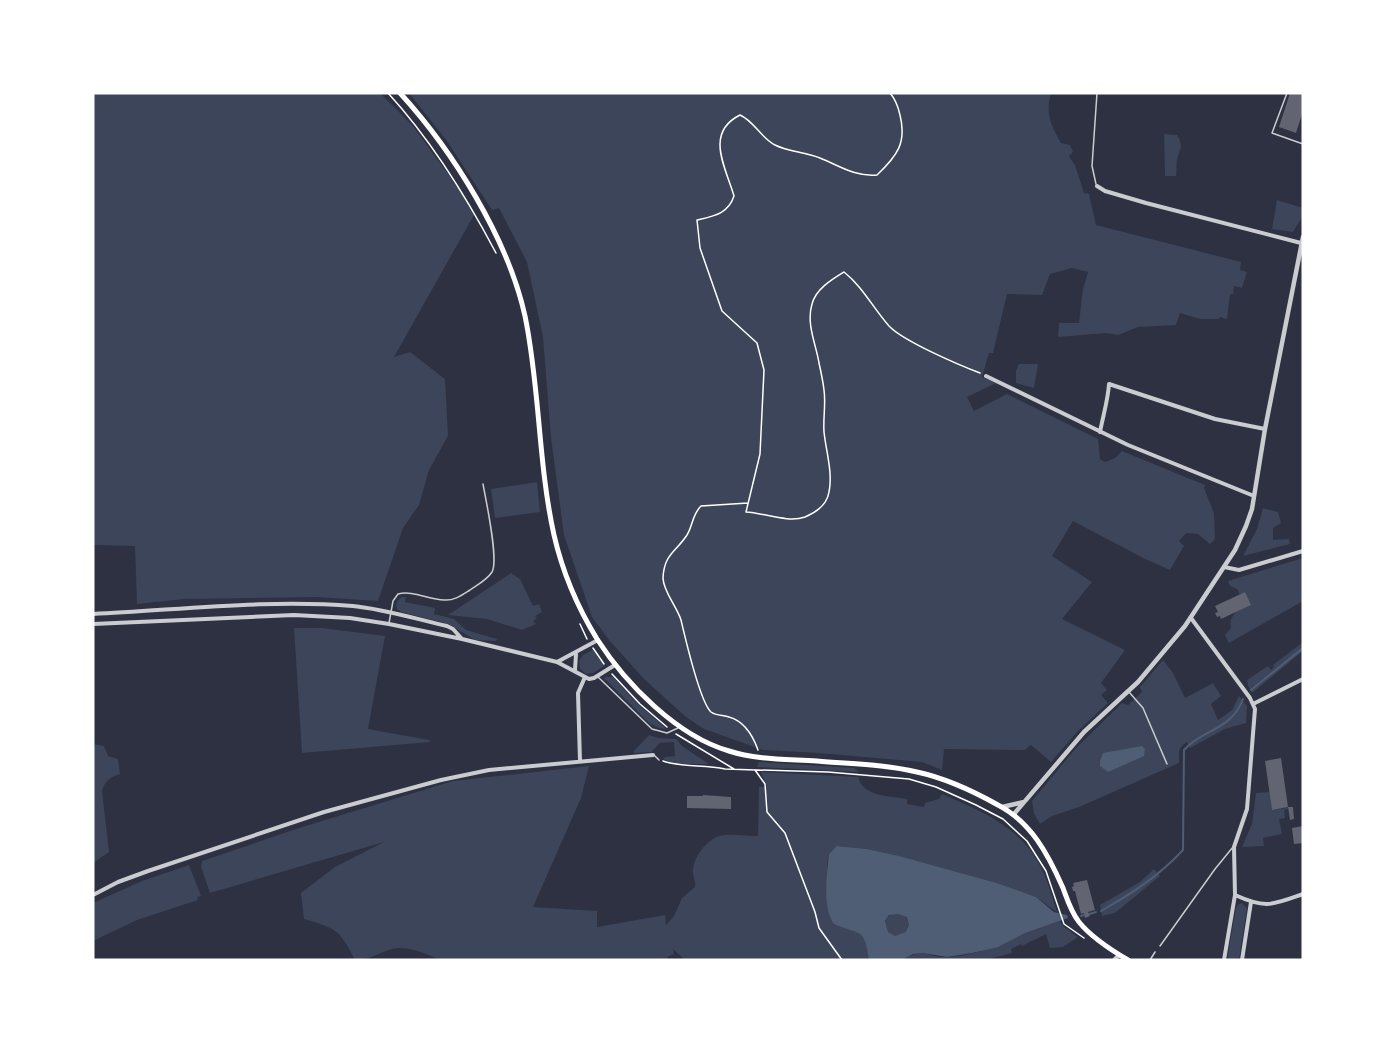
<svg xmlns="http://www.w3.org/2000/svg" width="1396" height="1053" font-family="'Times New Roman',serif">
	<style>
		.green { fill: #3c4559 }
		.water { fill: #4f5d75; fill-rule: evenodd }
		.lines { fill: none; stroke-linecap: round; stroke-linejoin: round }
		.stream { stroke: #4f5d75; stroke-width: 2 }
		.building { fill: #626471 }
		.path { stroke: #fff; stroke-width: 1.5 }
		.service { stroke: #caccd0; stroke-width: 1.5 }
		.minor { stroke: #caccd0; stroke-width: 4 }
		.tertiary { stroke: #caccd0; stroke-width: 4.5 }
		.secondary { stroke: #fff; stroke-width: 5 }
	</style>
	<rect width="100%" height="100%" fill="#2d3142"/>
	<!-- green -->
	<path class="green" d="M93 93H380L413 126 459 189 474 215 394 357 410 352 445 379 448 436 429 470 419 505 403 528 378 601 317 597 184 599 137 604 135 546 93 545Z
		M409 93H1051C1045 114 1051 125 1061 143L1070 145 1073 152 1069 156 1075 165 1084 193 1089 194 1096 225 1241 262 1240 270 1247 272 1242 288 1234 286 1233 294H1230L1227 319 1220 317 1219 319H1200L1180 313 1176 325 1138 327 1118 335 1106 333 1058 337 1059 323H1079L1083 289 1088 272 1072 268 1050 274 1042 295 1007 294 993 353H989L982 377 996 383 967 397 974 411 1007 394 1098 439 1100 459 1105 462 1115 458 1122 451 1205 485 1204 488 1214 513 1215 539 1210 544 1198 534 1186 533 1179 541 1184 546 1170 570 1145 559 1073 521 1052 556 1092 582 1062 619 1125 650 1101 683 1107 690 1101 695 1108 703 1078 731 1051 762 1031 745 1025 750 944 749 942 770 922 762 818 753 763 750 704 729 686 717 644 679 609 640 592 617 564 535 551 438 543 337 527 262 499 208 492 210 447 141Z
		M1164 134 1177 135C1184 148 1180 147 1177 160 1176 164 1177 171 1176 176H1165Z
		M1277 200 1303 208 1301 219 1293 232 1272 229Z
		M1019 364H1038L1034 388 1016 383V371Z
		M537 482 540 512 495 518 491 489Z
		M1263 508 1278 512 1281 523 1273 528V540L1289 539 1290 544 1243 556 1257 529Z
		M1303 558V601L1229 643 1225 635 1231 628C1228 614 1239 610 1250 605L1245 593 1240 595 1237 589 1230 586 1228 581Z
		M511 573 520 579 533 606 539 604 542 612 535 616 537 618 533 621 536 624 522 630 487 619 448 615Z
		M402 597H406L405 602 435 608 434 614 454 619 466 630 497 639 496 641 475 640 449 624 401 612 397 609 396 605 398 600Z
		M294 628H322L385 636 368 729 429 740 430 742 302 753Z
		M1303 642V651L1252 693 1248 686 1247 680 1268 666 1271 670 1274 667 1273 665Z
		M593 650 604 666 593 673 586 674 580 669 579 661 583 655Z
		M1163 660 1173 673 1185 698 1213 683 1221 696 1211 704 1218 720 1232 710 1239 696 1247 706 1246 723 1225 729 1190 748 1187 742C1178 747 1179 753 1179 763L1079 807 1052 816 1040 824 1034 814 1032 801 1076 748 1122 703 1128 705 1142 692 1140 687Z
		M606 677H613L639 705 667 729 659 728 650 724 604 678Z
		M649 735 658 738 676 739 682 746 709 764H673L663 759 665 757 675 756 674 742 660 743 651 752 634 753V751Z
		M93 744 104 746 108 756 118 759 120 774C110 777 105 781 102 791L109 852 93 863Z
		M759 762 854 768 859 772 757 767Z
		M589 766 581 798 533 907 597 911V927L665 915 666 925 674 916 682 898 695 887C696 880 692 876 693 869 695 855 706 841 719 836 730 833 747 836 758 836L759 787H767L761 772 858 777C863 797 890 796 907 799V804L924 807 925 803 939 799 942 794C984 812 1027 830 1045 876 1050 888 1053 900 1057 912L1036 897 997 883 898 856 867 849 838 846 829 854 827 865 830 917C837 932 860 925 866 940 868 946 868 954 869 960H685L673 949 674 954 667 957 669 960H441C428 955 413 947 398 948 384 949 372 960 355 960 339 929 337 929 304 919L301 893 335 867 384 842 210 893 201 867 202 861 299 828 453 781Z
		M1270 792 1272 810 1288 808V809L1284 810 1285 818 1279 819 1282 834 1263 838 1264 846 1242 847 1252 824 1256 793Z
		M189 865 201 896 197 897 198 900 137 920 93 941V903L142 881Z
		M1154 869 1160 876 1115 913 1102 916 1100 905 1140 882Z
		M1242 903 1247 908 1239 960H1227L1236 907 1239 904Z
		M885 925a12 12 0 1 1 24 0a12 12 0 1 1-24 0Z
		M1060 921 1063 926 1078 937 1063 947 1050 948 1046 934 1022 946 1021 944 1011 949 1012 953 985 960H902C926 946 927 958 948 957 975 956 999 945 1024 933 1035 928 1048 925 1060 921Z"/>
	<!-- water -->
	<path class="water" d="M1142 746 1145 749 1144 756 1108 772 1100 766V761L1103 753Z
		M837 846 867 849 899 856 997 883 1036 897 1054 912 1067 915 1068 918 1025 933 998 947 972 953 947 957 923 953 913 954 902 960H869C864 926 861 936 834 924 822 909 827 872 829 854ZM898 914 907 917 909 925 906 932 895 936 888 932 885 921 889 915Z"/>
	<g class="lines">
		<!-- stream -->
		<path class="stream" d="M1251 690 1303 648
			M1101 911C1131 894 1159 876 1183 850L1184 750C1202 729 1231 731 1243 699
			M1089 914 1096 912
			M1081 916 1084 915"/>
	</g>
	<!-- building -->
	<path class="building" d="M1290 93H1303V111L1296 133 1279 127Z
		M1245 592 1251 605 1221 619 1220 616 1217 617 1215 613 1218 612 1215 606Z
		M1281 758 1288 807H1293L1294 819 1290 820 1288 807 1272 810 1265 761Z
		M703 795 731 797V809L687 808V796H703Z
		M1303 826V843L1294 844 1292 828Z
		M1087 880 1095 910 1088 912 1090 916 1085 918 1084 913 1081 914 1075 891H1073L1072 887 1074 886 1073 883Z"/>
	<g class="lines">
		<!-- path -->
		<path class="path" d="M388 93C432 141 466 196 496 253
			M890 93C896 100 898 106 900 115 907 143 897 156 877 175 855 177 840 166 820 158 806 152 789 152 775 145 761 138 754 121 740 115 704 133 726 168 734 196 728 214 714 216 697 220L700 248 722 311 757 343 764 370 760 454 746 512C765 513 787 523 805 517 817 512 827 505 829 492 833 473 826 451 824 432 823 418 826 404 824 390 823 381 821 372 819 363 816 344 806 324 812 304 816 289 831 280 844 272 863 287 873 308 889 326 903 341 959 365 980 373
			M748 503 701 506C692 515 693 525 687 535 676 552 664 554 663 578 663 591 677 607 681 620 685 637 700 702 711 712 716 716 724 715 729 717 744 721 753 736 758 750
			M580 624 587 639
			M593 648 604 664
			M612 674 640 704 667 727
			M676 734 734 769
			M663 761C683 768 705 764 725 769L828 772 909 779 936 787 976 805 1003 819 1027 841 1046 871 1064 924 1084 938
			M755 770 765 784 767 812 785 833 815 912 819 928 842 960"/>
		<!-- service -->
		<path class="service" d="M1287 93 1272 133 1303 144
			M1096 184 1092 166 1097 93
			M389 623 393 601 398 594C413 590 429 600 444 600 454 601 462 595 470 590 477 585 487 580 492 572 499 560 486 501 483 484
			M598 677 652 729 667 733 678 728
			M1129 692 1143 708 1167 764
			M654 755 659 760
			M1160 946 1215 869 1233 847
			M1150 960 1155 952"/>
		<!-- minor -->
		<path class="minor" d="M1097 186 1105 191 1146 203 1301 243
			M986 376 1128 445 1254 496
			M1100 432C1103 416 1108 400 1109 384L1215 419 1265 429
			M1224 567 1239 570 1303 551
			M93 614C179 610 267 599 353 606 384 609 416 619 447 626L453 629 462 639
			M1191 618 1250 698 1255 709 1247 809 1234 847 1235 895 1224 960
			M93 624 294 615 350 618 389 624 462 639 557 662 589 679 594 678 615 665
			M557 662 598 640
			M575 670 576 654
			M1253 704 1303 679
			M580 761 578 693 585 677
			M93 895 118 882 148 871 324 812 441 780 489 770 653 755
			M1235 895C1266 909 1272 905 1303 894
			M1114 960 1119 955
			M1242 960 1251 902"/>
		<!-- tertiary -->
		<path class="tertiary" d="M1002 807 1024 802
			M1014 814 1084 732 1138 682 1185 626 1235 550 1246 526 1252 509 1265 429 1303 237"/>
		<!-- secondary -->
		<path class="secondary" d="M400 93C453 151 508 239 525 316 540 388 538 463 554 535 562 570 578 608 597 639 626 684 677 736 729 751 757 760 788 759 817 761 850 764 884 764 917 772 945 778 973 791 998 805 1031 822 1048 854 1063 888 1067 899 1071 912 1079 922 1091 937 1111 950 1128 960"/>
	</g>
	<!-- border -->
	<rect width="1396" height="1053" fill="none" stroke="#ffffff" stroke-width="189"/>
</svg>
